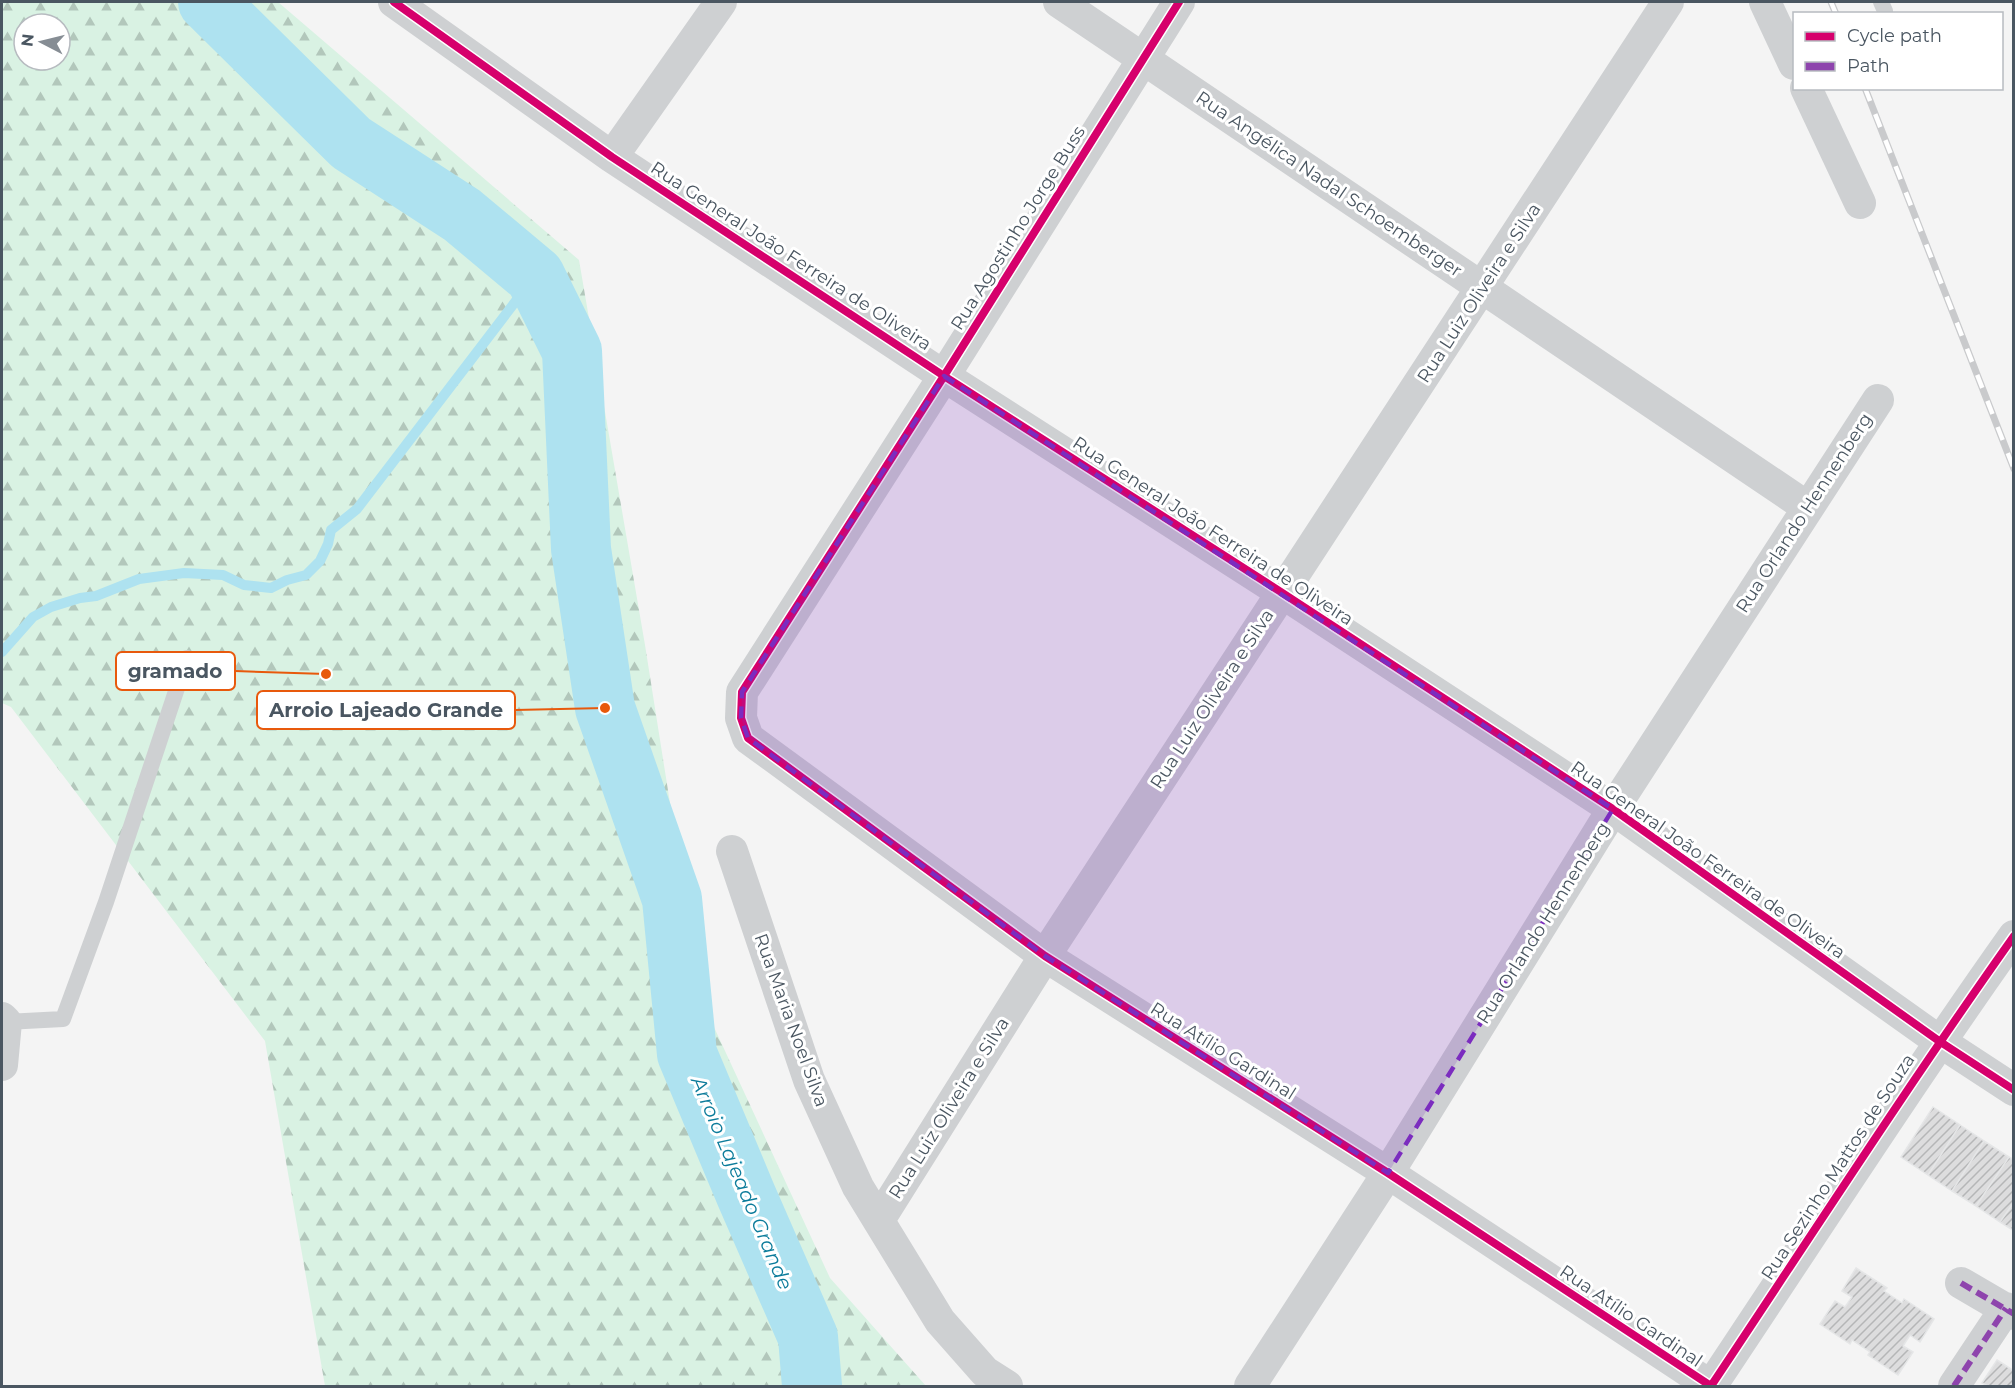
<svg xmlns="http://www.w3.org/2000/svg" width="2015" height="1388" font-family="Montserrat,sans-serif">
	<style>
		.forest { fill: url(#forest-firs); fill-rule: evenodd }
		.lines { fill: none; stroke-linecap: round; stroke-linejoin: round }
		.stream { stroke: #aee2f0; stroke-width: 10 }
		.river { stroke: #aee2f0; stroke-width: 60 }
		.building { fill: url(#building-hatch); stroke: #e5e6e7; stroke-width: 1.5 }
		.service { stroke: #ced0d2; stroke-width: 16 }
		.minor { stroke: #ced0d2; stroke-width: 32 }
		.rail-casing { stroke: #c9cacc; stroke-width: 7 }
		.rail { stroke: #fff; stroke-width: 4.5; stroke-dasharray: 14; stroke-linecap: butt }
		.quiet { stroke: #8e44ad; stroke-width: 6; stroke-dasharray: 12 6; stroke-linecap: butt }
		.cycleway-casing { stroke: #fff; stroke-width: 11 }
		.cycleway { stroke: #d6006c; stroke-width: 8 }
		.marked { fill: #7b2cbf; fill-opacity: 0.2; stroke: #7b2cbf; stroke-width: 4.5; stroke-dasharray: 12 8; stroke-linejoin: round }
		.labels { text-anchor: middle; stroke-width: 6; stroke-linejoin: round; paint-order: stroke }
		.street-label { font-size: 18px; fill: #4a5661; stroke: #fff }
		.water-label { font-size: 20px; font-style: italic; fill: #0c7c9b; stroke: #fff }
		.leader { fill: none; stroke: #e8590c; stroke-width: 2 }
		.callout-dot { fill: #e8590c; stroke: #fff; stroke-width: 2 }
		.callout { fill: #fff; stroke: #e8590c; stroke-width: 2 }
		.callout-label { font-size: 20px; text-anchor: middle; font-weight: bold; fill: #4a5661 }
	</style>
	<defs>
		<pattern id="forest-firs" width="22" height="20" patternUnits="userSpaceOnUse" patternTransform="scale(1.5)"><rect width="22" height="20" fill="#d9f2e3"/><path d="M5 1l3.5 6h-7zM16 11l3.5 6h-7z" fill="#b2c7bb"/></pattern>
		<pattern id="building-hatch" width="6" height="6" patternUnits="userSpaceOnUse" patternTransform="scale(1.5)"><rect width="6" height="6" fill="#ddddde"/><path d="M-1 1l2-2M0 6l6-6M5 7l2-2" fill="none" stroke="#b5b6b7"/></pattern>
	</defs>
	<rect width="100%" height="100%" fill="#f4f4f4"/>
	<!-- forest -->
	<path class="forest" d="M2 2H278L579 260 645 645 701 999 830 1278 926 1386H325L265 1041 11 707 2 703ZM24 24H60V60H24Z"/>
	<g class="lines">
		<!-- stream -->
		<path class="stream" d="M2 652 33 617 51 607 80 598 96 596 139 579 184 573 223 575 244 585 271 588 287 580 306 575 320 561 328 544 331 530 357 509 535 276"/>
		<!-- river -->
		<path class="river" d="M208 2 351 143 462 215 535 276 572 351 581 549 605 708 672 899 687 1054 746 1195 808 1337 812 1386"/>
	</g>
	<!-- building -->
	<path class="building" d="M1933 1107 1960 1125 1928 1175 1901 1157Z
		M1960 1125 1984 1141 1952 1191 1928 1175Z
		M1984 1141 2009 1157 1976 1206 1952 1191Z
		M2009 1157 2014 1160V1202L2000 1222 1976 1206Z
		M2014 1202V1231L2000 1222Z
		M1856 1268 1887 1288 1884 1291 1902 1303 1904 1299 1934 1319 1920 1342 1910 1335 1903 1346 1913 1352 1898 1375 1868 1355 1870 1352 1852 1340 1850 1344 1820 1324 1835 1301 1845 1307 1852 1297 1842 1291Z
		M1997 1360 2014 1371V1386H1988L1982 1383Z"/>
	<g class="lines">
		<!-- service -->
		<path class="service" d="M1881 2 1885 11
			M6 1022 63 1019 106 902 187 658"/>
		<!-- minor -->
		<path class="minor" d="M394 2 612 157 944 376 1281 592 1613 809 1939 1041 2014 1090
			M1059 2 1807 507
			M1179 2 944 376 742 692 741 718 748 738 1045 956 1388 1173 1711 1386C1811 1236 1909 1084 2014 936
			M1765 2 1794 64
			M1806 88 1860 203
			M612 157 721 2
			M732 851 809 1080 858 1187 940 1321 985 1372 1007 1386
			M2 1018 6 1022 2 1065
			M879 1220C935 1131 990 1042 1046 954 1251 635 1462 320 1668 2
			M1961 1283 2014 1314
			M1250 1386 1388 1173 1613 809 1878 400
			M1954 1386 2006 1308"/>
		<defs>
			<path id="rail" d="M1831 2 1836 14
				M1865 88 2014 469"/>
		</defs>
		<!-- rail casing -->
		<use href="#rail" class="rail-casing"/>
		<!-- rail -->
		<use href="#rail" class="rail"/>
		<!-- quiet -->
		<path class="quiet" d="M1961 1283 2014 1314
			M1954 1386 2006 1308"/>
		<defs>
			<path id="cycleway" d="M394 2 612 157 944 376 1281 592 1613 809 1939 1041 2014 1090
				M1179 2 944 376 742 692 741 718 748 738 1045 956 1388 1173 1711 1386C1811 1236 1909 1084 2014 936"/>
		</defs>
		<!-- cycleway casing -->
		<use href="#cycleway" class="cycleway-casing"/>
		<!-- cycleway -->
		<use href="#cycleway" class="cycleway"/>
	</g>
	<!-- marked area -->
	<path class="marked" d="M944 376 1613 809 1388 1173 1045 956 748 738 741 718 742 692Z"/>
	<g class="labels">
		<!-- street labels -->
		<g class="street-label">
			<text transform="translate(1329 184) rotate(34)" y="6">Rua Angélica Nadal Schoemberger</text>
			<text transform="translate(1018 228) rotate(-58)" y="6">Rua Agostinho Jorge Buss</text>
			<text transform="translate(791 256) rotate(33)" y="6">Rua General João Ferreira de Oliveira</text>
			<text transform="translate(1479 293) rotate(-57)" y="6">Rua Luiz Oliveira e Silva</text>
			<text transform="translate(1804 513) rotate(-57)" y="6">Rua Orlando Hennenberg</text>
			<text transform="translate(1213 531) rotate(33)" y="6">Rua General João Ferreira de Oliveira</text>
			<text transform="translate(1212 699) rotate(-57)" y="6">Rua Luiz Oliveira e Silva</text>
			<text transform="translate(1708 860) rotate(35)" y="6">Rua General João Ferreira de Oliveira</text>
			<text transform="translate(1543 923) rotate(-58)" y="6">Rua Orlando Hennenberg</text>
			<text transform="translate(791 1020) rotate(70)" y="6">Rua Maria Noel Silva</text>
			<text transform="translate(1223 1051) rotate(32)" y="6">Rua Atílio Gardinal</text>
			<text transform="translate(949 1108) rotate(-58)" y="6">Rua Luiz Oliveira e Silva</text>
			<text transform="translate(1838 1167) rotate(-57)" y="6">Rua Sezinho Mattos de Souza</text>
			<text transform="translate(1631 1316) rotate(34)" y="6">Rua Atílio Gardinal</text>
		</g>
		<!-- water labels -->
		<g class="water-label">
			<text transform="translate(742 1183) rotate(67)" y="7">Arroio Lajeado Grande</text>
		</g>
	</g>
	<!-- callouts -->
	<path class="leader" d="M326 674L235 671M605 708L515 710"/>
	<g class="callout-dot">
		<circle cx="326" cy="674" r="6"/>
		<circle cx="605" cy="708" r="6"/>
	</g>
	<g class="callout">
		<rect x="116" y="652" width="119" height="38" rx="6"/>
		<rect x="257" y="691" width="258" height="38" rx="6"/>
	</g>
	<g class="callout-label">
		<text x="175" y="678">gramado</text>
		<text x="386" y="717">Arroio Lajeado Grande</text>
	</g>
	<!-- border -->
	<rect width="2015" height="1388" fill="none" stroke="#4a5661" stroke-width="6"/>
	<!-- legend -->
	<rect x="1793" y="12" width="210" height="78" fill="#ffffff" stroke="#b7bbc0" stroke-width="1.5"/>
	<rect x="1805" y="32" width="30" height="9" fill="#d6006c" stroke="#b7bbc0" stroke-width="1.5"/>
	<text x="1847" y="42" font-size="18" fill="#4a5661">Cycle path</text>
	<rect x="1805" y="62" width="30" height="9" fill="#8e44ad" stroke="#b7bbc0" stroke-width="1.5"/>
	<text x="1847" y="72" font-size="18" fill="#4a5661">Path</text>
	<!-- north arrow -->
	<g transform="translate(42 42) rotate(277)"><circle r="28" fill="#ffffff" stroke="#b7bbc0" stroke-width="1.5"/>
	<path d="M0-4.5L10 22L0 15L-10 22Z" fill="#868d94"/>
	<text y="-9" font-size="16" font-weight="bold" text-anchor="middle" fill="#4a5661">N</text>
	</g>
</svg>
